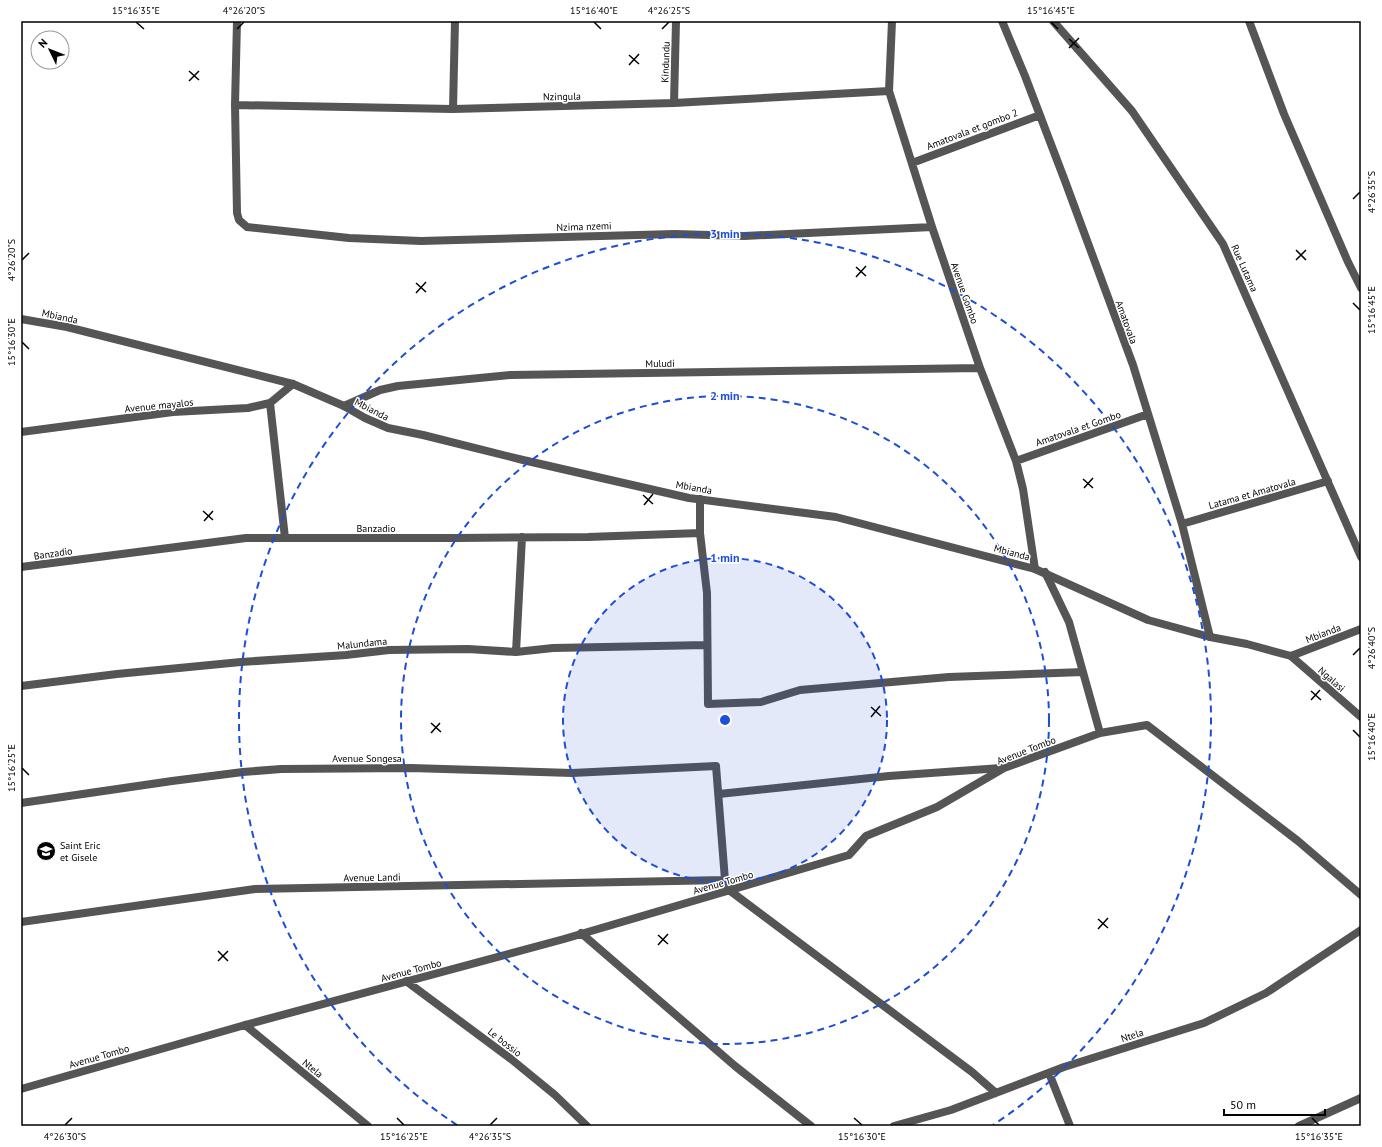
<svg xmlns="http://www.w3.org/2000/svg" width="1382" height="1147" font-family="'PT Sans',sans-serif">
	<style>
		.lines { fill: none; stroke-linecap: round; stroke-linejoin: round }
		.minor { stroke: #555; stroke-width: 8 }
		.tertiary { stroke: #555; stroke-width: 8 }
		.ticks { fill: none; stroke: #000; stroke-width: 1.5 }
		.ring { fill: none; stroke: #1d4ed8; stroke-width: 2; stroke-dasharray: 7 5 }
		.labels { text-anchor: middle; stroke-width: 3; stroke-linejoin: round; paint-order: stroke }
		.street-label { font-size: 10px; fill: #000; stroke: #fff }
		.poi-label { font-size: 10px; fill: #000; stroke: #fff; text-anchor: start }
		.centre { fill: #1d4ed8; stroke: #fff; stroke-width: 2 }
		.ring-label { font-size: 12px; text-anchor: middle; font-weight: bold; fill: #1d4ed8; stroke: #fff; stroke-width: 3; stroke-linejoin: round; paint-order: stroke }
		.neatline { fill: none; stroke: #000; stroke-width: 1.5 }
		.ticks-label { font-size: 10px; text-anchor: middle; fill: #000 }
	</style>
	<rect width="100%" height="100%" fill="#fff"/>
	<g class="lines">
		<!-- minor -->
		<path class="minor" d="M237 21 235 105 237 213 239 220 247 227 349 238 421 241 675 234 744 236 932 227
			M892 21 889 91 932 227 980 368 1016 461 1023 489 1035 569
			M1002 21 1025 76 1065 181 1133 365 1182 524 1210 637
			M1053 21 1132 111 1223 244 1361 557
			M1249 21 1284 114 1348 262 1361 288
			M674 103 676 21
			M235 105 453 109 674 103 889 91
			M453 109 455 21
			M912 163 1040 115
			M270 403 285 538
			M344 406 380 390 398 386 511 375 980 368
			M21 432 173 412 248 408 270 403 293 384
			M1016 461 1148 414
			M1182 524 1328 481
			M700 533 707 593 708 704 761 702 800 690 949 677 1083 672
			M21 567 246 538H457L588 537 700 533V499
			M1045 572 1069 622 1100 733
			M516 652 522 537
			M1291 656 1361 717
			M21 686 117 674 241 662 346 655 389 650 468 649 516 652 553 648 707 645
			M719 794 889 776 1001 768
			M21 803 172 781 243 772 281 769 411 768 572 773 716 766 725 880 729 890 972 1072 996 1093
			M21 922 255 889 725 880
			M581 933 735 1066 811 1126
			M406 981 511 1059 555 1095 587 1126
			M245 1025 368 1126
			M1049 1073 1070 1126
			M21 1089 245 1025 564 939 849 855 866 836 937 807 1004 768 1100 733 1147 725 1298 841 1361 895
			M894 1126 951 1110 1064 1067 1204 1023 1266 993 1361 930
			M1299 1126 1361 1098"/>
		<!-- tertiary -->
		<path class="tertiary" d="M21 319 67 327 293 384 344 406 365 418 388 428 423 435 523 460 689 498 836 517 1035 569 1148 620 1210 637 1247 644 1291 656 1361 629"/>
	</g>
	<!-- ticks -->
	<path class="ticks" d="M136 22 144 29M594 22 601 29M1051 22 1058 29M237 29 244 22M662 29 669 22M1069 39 1079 48M1069 48 1079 38M629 55 639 64M629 65 639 54M189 71 199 80M189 81 199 71M1353 199 1360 192M1296 250 1306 260M22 260 29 253M1296 260 1306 250M856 267 866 276M856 277 866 266M416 283 426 292M416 293 426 282M1353 303 1360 310M22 342 29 349M1083 479 1093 488M1084 488 1093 478M643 495 653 504M644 505 653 494M203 511 213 520M204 521 213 511M1353 655 1360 648M1311 691 1321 700M1311 700 1320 690M871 707 881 716M871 717 880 706M431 723 441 732M1353 730 1360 737M431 733 440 723M22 768 29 775M1098 919 1108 928M1098 929 1108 918M658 935 668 944M658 945 668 934M218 951 228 961M218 961 228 951M397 1118 404 1125M854 1118 862 1125M1312 1118 1319 1125M65 1125 72 1118M490 1125 497 1118"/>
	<!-- distance rings -->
	<circle cx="725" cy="720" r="162" fill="#1d4ed8" fill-opacity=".12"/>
	<g class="ring">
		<circle cx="725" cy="720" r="162"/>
		<circle cx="725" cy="720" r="324"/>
		<path d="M457 1125A486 486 0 1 1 993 1125"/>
	</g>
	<!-- icons -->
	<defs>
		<symbol id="school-disc" viewBox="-11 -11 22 22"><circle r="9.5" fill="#000" stroke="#fff"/><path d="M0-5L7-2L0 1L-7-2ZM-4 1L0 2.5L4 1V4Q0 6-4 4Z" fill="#fff"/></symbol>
	</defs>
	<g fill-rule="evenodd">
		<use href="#school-disc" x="35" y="840" width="22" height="22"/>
	</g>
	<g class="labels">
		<!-- street labels -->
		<g class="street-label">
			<text transform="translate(665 62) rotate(-88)" y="4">Kindundu</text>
			<text transform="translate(562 96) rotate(-1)" y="4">Nzingula</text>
			<text transform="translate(972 129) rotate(-21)" y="4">Amatovala et gombo 2</text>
			<text transform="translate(584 226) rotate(-2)" y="4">Nzima nzemi</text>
			<text transform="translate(1245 268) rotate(66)" y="4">Rue Lutama</text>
			<text transform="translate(965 293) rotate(71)" y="4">Avenue Gombo</text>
			<text transform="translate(60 316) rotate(12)" y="4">Mbianda</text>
			<text transform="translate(1127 322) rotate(70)" y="4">Amatovala</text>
			<text transform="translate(660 363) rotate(-1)" y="4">Muludi</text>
			<text transform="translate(159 405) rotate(-6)" y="4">Avenue mayalos</text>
			<text transform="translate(372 409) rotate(27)" y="4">Mbianda</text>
			<text transform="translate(1078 428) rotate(-19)" y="4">Amatovala et Gombo</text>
			<text transform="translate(694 487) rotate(10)" y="4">Mbianda</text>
			<text transform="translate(1252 493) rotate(-16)" y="4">Latama et Amatovala</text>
			<text x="376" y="532">Banzadio</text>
			<text transform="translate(1012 552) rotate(15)" y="4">Mbianda</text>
			<text transform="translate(53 553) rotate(-8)" y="4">Banzadio</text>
			<text transform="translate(1323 633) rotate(-21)" y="4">Mbianda</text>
			<text transform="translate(362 643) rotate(-6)" y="4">Malundama</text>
			<text transform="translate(1332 679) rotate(41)" y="4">Ngalasi</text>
			<text transform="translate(1026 750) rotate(-21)" y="4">Avenue Tombo</text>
			<text x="367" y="762">Avenue Songesa</text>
			<text transform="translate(372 877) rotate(-1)" y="4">Avenue Landi</text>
			<text transform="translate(723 882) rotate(-16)" y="4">Avenue Tombo</text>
			<text transform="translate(411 970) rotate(-15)" y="4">Avenue Tombo</text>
			<text transform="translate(1132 1035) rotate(-18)" y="4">Ntela</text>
			<text transform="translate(505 1042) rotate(38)" y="4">Le bossio</text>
			<text transform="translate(99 1056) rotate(-16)" y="4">Avenue Tombo</text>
			<text transform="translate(313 1068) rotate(39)" y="4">Ntela</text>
		</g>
		<!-- poi labels -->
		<g class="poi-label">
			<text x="60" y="849">Saint Eric<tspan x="60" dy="12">et Gisele</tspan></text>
		</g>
	</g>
	<circle cx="725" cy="720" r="6" class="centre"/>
	<g class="ring-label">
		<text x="725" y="238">3 min</text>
		<text x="725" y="400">2 min</text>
		<text x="725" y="562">1 min</text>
	</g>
	<!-- border -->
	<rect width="1382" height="1147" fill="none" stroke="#ffffff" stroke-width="44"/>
	<!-- north arrow -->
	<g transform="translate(50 50) rotate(313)"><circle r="19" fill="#ffffff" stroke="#999999"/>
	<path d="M0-3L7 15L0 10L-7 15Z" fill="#000000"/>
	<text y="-6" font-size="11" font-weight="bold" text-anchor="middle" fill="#000000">N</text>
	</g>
	<!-- scale -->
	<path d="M1224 1109v6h101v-6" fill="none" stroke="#000000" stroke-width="2"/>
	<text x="1230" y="1109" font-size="12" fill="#000000" stroke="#ffffff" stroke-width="3" paint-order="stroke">50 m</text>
	<rect x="22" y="22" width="1338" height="1103" class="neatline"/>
	<g class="ticks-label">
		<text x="136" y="14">15°16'35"E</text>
		<text x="244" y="14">4°26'20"S</text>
		<text x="594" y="14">15°16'40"E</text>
		<text x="669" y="14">4°26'25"S</text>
		<text x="1051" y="14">15°16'45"E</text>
		<text transform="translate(1371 192) rotate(-90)" y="4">4°26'35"S</text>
		<text transform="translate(11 260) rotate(-90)" y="4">4°26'20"S</text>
		<text transform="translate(1371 310) rotate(-90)" y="4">15°16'45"E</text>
		<text transform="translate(11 342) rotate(-90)" y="4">15°16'30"E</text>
		<text transform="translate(1371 648) rotate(-90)" y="4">4°26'40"S</text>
		<text transform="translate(1371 737) rotate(-90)" y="4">15°16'40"E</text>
		<text transform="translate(11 768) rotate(-90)" y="4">15°16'25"E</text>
		<text x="65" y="1140">4°26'30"S</text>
		<text x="404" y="1140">15°16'25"E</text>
		<text x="490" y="1140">4°26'35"S</text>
		<text x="862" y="1140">15°16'30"E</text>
		<text x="1319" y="1140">15°16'35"E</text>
	</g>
</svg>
